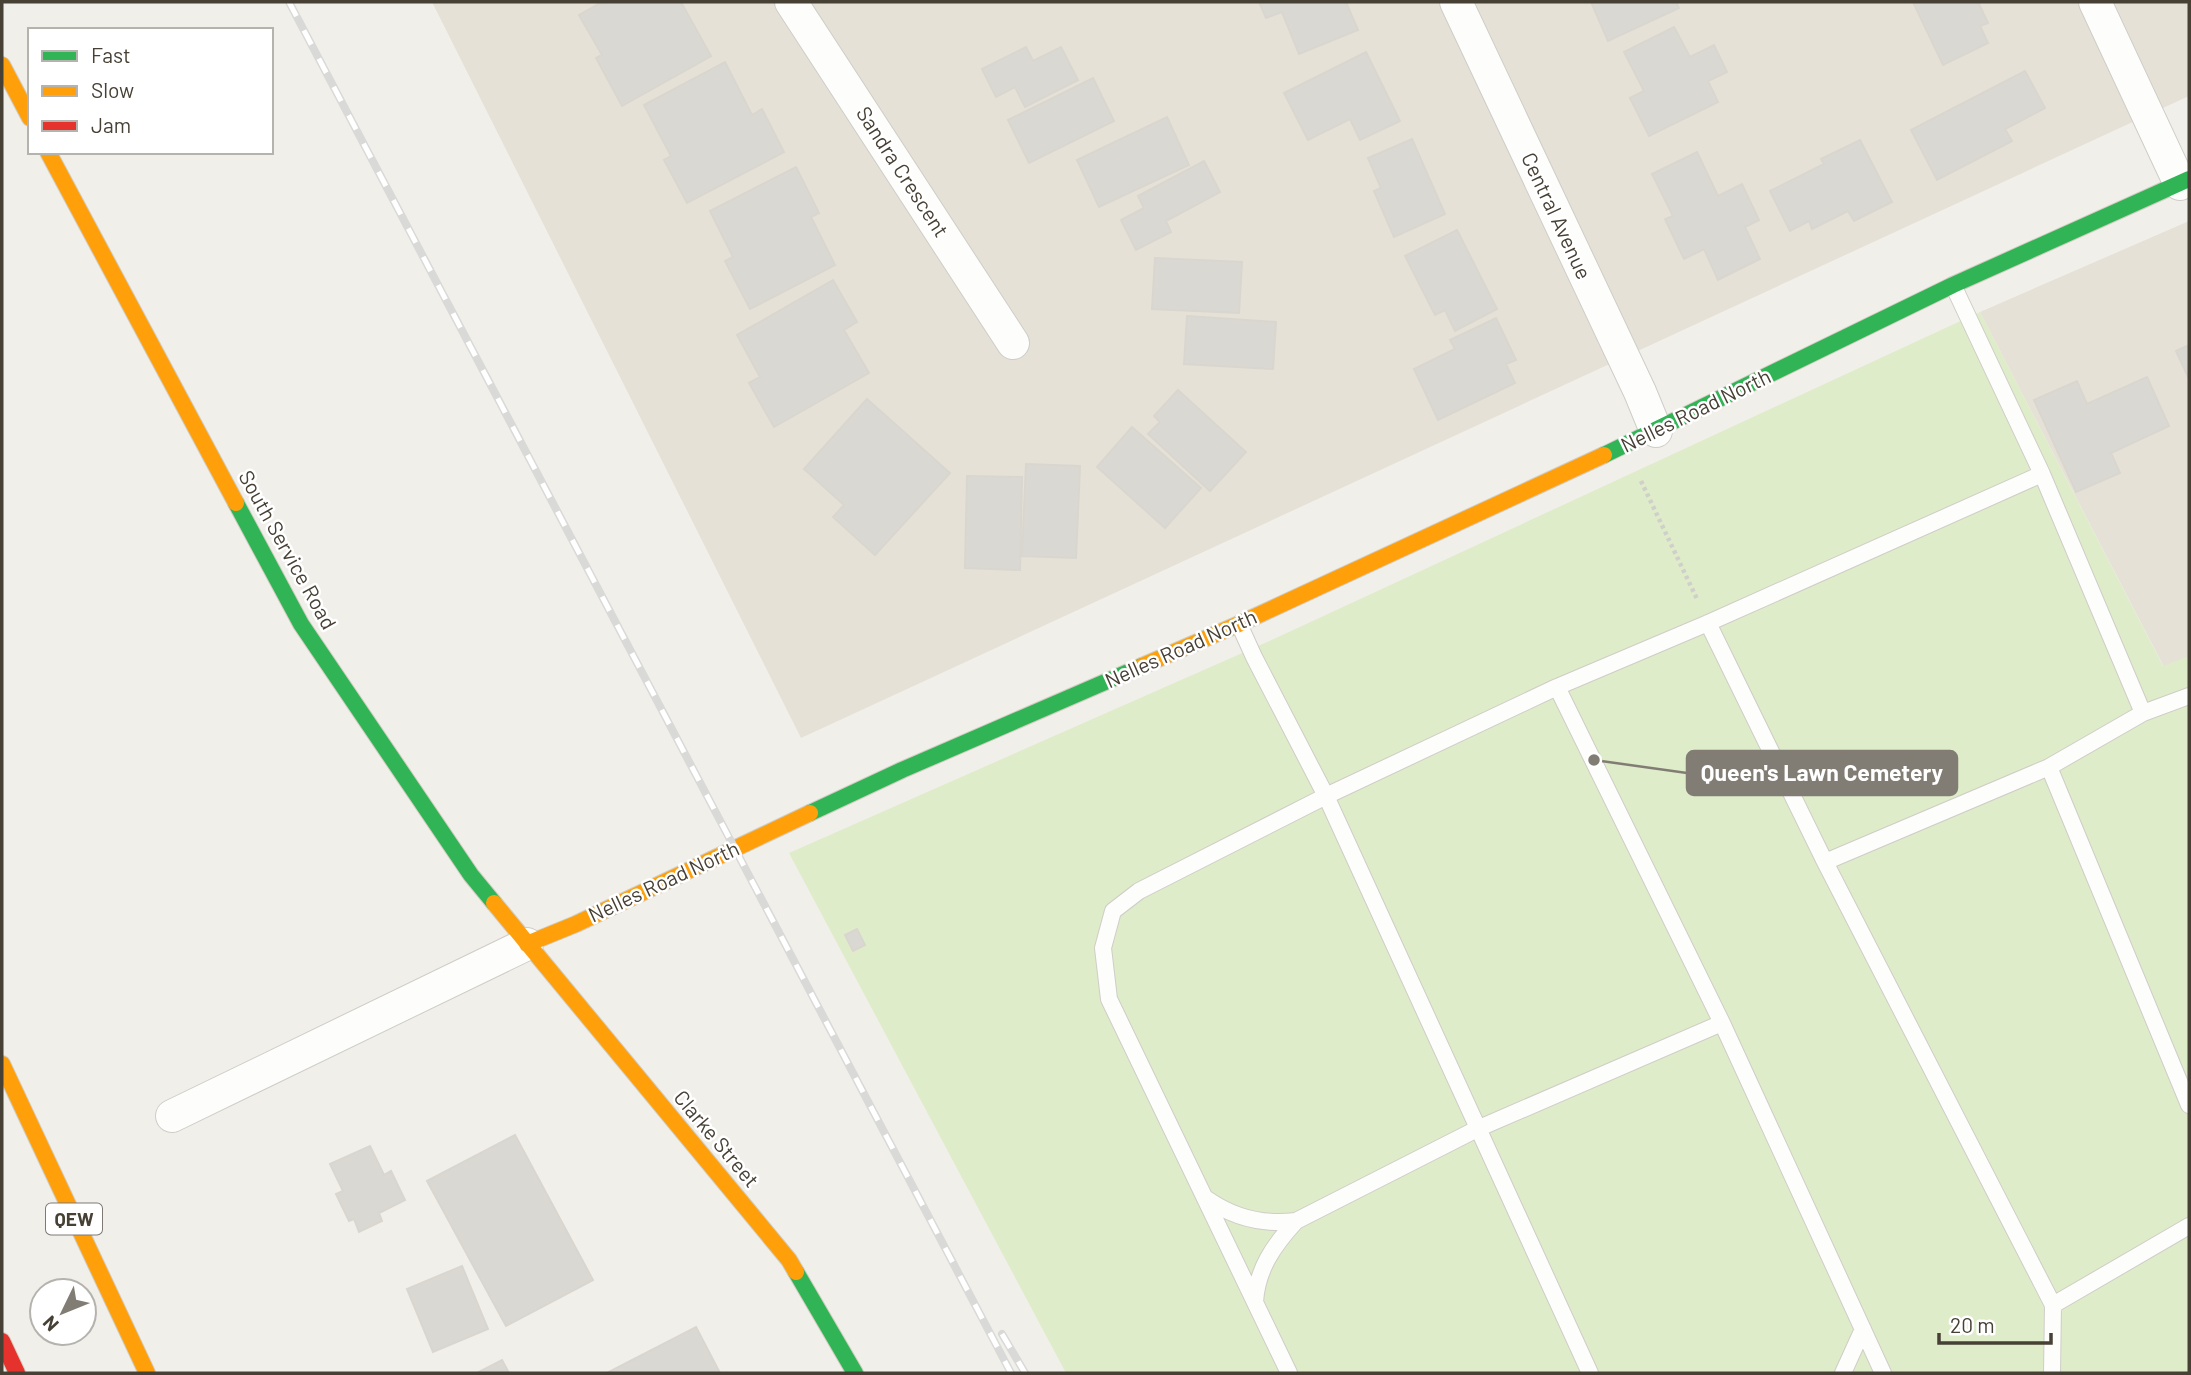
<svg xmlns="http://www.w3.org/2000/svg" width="2191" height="1375" font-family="Barlow,sans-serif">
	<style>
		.residential { fill: #e5e1d7 }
		.green { fill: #deecc9 }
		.building { fill: #dad8d2; stroke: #d9d6cf; stroke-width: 2 }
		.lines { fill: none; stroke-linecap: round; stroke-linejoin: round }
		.lane-casing { stroke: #cfcdc7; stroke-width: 18 }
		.street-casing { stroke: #cfcdc7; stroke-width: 34 }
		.fast-casing { stroke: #d1ccc0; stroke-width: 18 }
		.slow-casing { stroke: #d1ccc0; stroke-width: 18 }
		.jam-casing { stroke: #d1ccc0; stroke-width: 18 }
		.path { stroke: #d1cfca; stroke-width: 4.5; stroke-dasharray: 3.5 3.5; stroke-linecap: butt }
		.lane { stroke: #fdfdfc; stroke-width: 16 }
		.street { stroke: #fdfdfc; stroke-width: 32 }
		.fast { stroke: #30b455; stroke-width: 16 }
		.slow { stroke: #ff9f0a; stroke-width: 16 }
		.jam { stroke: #e5322d; stroke-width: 16 }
		.rail-casing { stroke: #d9d9d8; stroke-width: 8 }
		.rail { stroke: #fff; stroke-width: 5; stroke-dasharray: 16; stroke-linecap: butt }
		.labels { text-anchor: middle; stroke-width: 5; stroke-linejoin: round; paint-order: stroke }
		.shield { fill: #fff; stroke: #7e7972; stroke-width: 2 }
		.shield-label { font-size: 19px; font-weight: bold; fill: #474035 }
		.street-label { font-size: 21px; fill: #474035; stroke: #fff }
		.leader { fill: none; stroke: #827d74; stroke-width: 2.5 }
		.callout-dot { fill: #827d74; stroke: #fff; stroke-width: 2.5 }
		.callout { fill: #827d74; stroke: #827d74; stroke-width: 2.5 }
		.callout-label { font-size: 23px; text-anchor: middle; font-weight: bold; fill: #fff }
	</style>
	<rect width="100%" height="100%" fill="#f1efea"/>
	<!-- residential -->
	<path class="residential" d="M432 2H2189V96L801 738Z
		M2189 221V656L2164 667 1980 312Z"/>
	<!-- green -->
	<path class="green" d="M1980 312 2163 666 2189 656V1373H1066L789 853 1265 643Z"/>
	<!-- building -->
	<path class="building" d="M602 2H681L711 56 622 106 596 58 602 55 579 15Z
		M1259 2H1346L1358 30 1299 54 1282 12 1266 18Z
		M1591 2H1676L1679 8 1608 41Z
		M1913 2H1978L1988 23 1980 26 1988 43 1943 65Z
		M1674 27 1690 57 1714 45 1727 72 1708 81 1718 102 1649 136 1630 98 1644 91 1624 52Z
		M1026 47 1033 61 1061 47 1078 80 1025 107 1015 87 996 97 982 69Z
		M1366 52 1400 121 1360 140 1350 119 1308 140 1284 93Z
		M725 62 752 115 762 109 784 152 687 203 664 160 671 156 644 105Z
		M2025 71 2045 108 2005 129 2012 141 1937 180 1911 130Z
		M1093 78 1114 121 1029 163 1008 120Z
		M1167 117 1189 165 1099 207 1077 160Z
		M1412 139 1445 214 1394 237 1374 191 1381 188 1368 158Z
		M1860 140 1892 202 1854 221 1848 211 1812 229 1809 221 1790 231 1770 191 1824 164 1821 159Z
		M1697 152 1718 196 1742 184 1759 220 1745 227 1760 259 1718 280 1704 249 1684 259 1665 219 1673 216 1652 174Z
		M1204 161 1220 192 1166 221 1171 232 1136 250 1121 220 1144 208 1138 196Z
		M796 167 819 213 811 217 835 265 750 309 725 261 733 257 710 211Z
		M1457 230 1497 309 1455 331 1445 310 1435 315 1405 256Z
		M1155 258 1242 262 1239 313 1152 309Z
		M833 280 857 322 844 330 869 373 774 427 749 383 760 377 737 335Z
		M1187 316 1276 322 1273 369 1184 364Z
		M1496 318 1516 360 1506 364 1515 383 1438 420 1414 369 1455 349 1450 340Z
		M2189 345V379L2176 351Z
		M2147 377 2169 426 2111 453 2120 473 2076 492 2034 400 2077 381 2087 404Z
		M1178 390 1246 452 1210 491 1148 434 1160 422 1154 416Z
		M867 399 950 473 875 555 833 517 844 505 804 469Z
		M1132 427 1201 488 1165 528 1097 467Z
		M1026 464 1080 466 1076 558 1022 556Z
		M967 476 1022 477 1020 570 965 568Z
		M857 929 865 945 853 951 845 935Z
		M515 1135 593 1280 506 1326 427 1181Z
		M370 1146 384 1175 391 1171 405 1200 379 1213 382 1221 359 1232 354 1219 349 1221 336 1194 343 1191 330 1164Z
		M462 1266 488 1329 433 1352 407 1289Z
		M696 1327 720 1373H607Z
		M502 1360 509 1373H477Z"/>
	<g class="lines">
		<defs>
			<path id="lane" d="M1953 285 2042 474
				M1708 623 1825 862 2053 1305 2052 1373
				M1239 624 1254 657 1326 796 1590 1373
				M1557 687 1722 1023 1883 1373
				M2049 767 2189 1105
				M1825 862 2049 767 2143 713 2189 696
				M1207 1199C1234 1218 1263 1225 1296 1221L1477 1129 1722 1023
				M1255 1302C1257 1269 1274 1245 1296 1221
				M2053 1305 2189 1226
				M1289 1373 1109 999 1103 948 1113 911 1139 891 1326 796 1557 687 1708 623 2042 474 2143 713
				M1843 1373 1863 1329"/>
			<path id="street" d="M791 2 1013 343
				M1456 2 1640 392 1656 431
				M2095 2 2180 184
				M172 1116 527 944"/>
			<path id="fast" d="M1604 455 1953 285 2189 179
				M236 503 301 624 471 875 494 903
				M810 813 902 770 1142 666
				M796 1272 855 1373"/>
			<path id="slow" d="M2 65 30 118
				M48 152 236 503
				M1142 666 1239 624 1604 455
				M494 903 789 1260 796 1272
				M527 944 576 924 810 813
				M2 1064 147 1373"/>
			<path id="jam" d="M2 1341 17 1373"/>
		</defs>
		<!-- lane casing -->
		<use href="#lane" class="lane-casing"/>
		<!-- street casing -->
		<use href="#street" class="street-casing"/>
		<!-- fast casing -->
		<use href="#fast" class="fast-casing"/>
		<!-- slow casing -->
		<use href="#slow" class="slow-casing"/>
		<!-- jam casing -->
		<use href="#jam" class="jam-casing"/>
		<!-- path -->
		<path class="path" d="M1641 481 1697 599"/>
		<!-- lane -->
		<use href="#lane" class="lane"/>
		<!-- street -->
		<use href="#street" class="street"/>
		<!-- fast -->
		<use href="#fast" class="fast"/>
		<!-- slow -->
		<use href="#slow" class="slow"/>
		<!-- jam -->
		<use href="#jam" class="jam"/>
		<defs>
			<path id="rail" d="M289 2 1011 1373
				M1002 1334 1025 1373"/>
		</defs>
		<!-- rail casing -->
		<use href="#rail" class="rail-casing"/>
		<!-- rail -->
		<use href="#rail" class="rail"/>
	</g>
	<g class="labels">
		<!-- shield labels -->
		<rect class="shield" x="46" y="1203.5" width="56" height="31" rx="5"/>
		<g class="shield-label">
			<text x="74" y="1226">QEW</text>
		</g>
		<!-- street labels -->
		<g class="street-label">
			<text transform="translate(902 172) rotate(57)" y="7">Sandra Crescent</text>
			<text transform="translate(1556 216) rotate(65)" y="7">Central Avenue</text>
			<text transform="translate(1696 411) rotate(-26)" y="7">Nelles Road North</text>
			<text transform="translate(287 550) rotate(61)" y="7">South Service Road</text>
			<text transform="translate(1181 649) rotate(-24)" y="7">Nelles Road North</text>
			<text transform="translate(664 882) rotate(-25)" y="7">Nelles Road North</text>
			<text transform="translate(716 1139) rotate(50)" y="7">Clarke Street</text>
		</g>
	</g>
	<!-- callouts -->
	<path class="leader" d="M1594 760L1687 773"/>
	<circle class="callout-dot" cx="1594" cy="760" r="7"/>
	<rect class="callout" x="1687" y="751" width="270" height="44" rx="7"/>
	<g class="callout-label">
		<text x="1822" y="781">Queen's Lawn Cemetery</text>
	</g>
	<!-- border -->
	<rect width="2191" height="1375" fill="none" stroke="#474035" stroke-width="7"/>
	<!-- legend -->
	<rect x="28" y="28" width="245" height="126" fill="#ffffff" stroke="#b5b3ae" stroke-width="2"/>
	<rect x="42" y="51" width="35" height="10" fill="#30b455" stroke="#b5b3ae" stroke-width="2"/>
	<text x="91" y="63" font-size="21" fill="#474035">Fast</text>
	<rect x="42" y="86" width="35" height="10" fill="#ff9f0a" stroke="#b5b3ae" stroke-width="2"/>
	<text x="91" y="98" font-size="21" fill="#474035">Slow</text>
	<rect x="42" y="121" width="35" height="10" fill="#e5322d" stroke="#b5b3ae" stroke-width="2"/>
	<text x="91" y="133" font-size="21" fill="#474035">Jam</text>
	<!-- north arrow -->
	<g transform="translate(63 1312) rotate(227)"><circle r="33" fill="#ffffff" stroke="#b5b3ae" stroke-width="2"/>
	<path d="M0-5L12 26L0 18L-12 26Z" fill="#827d74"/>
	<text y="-10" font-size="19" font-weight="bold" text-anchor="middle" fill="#474035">N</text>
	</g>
	<!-- scale -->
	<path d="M1939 1333v10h112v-10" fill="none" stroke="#474035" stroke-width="3.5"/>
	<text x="1950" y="1333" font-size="21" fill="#474035" stroke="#ffffff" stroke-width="5" paint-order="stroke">20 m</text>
</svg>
